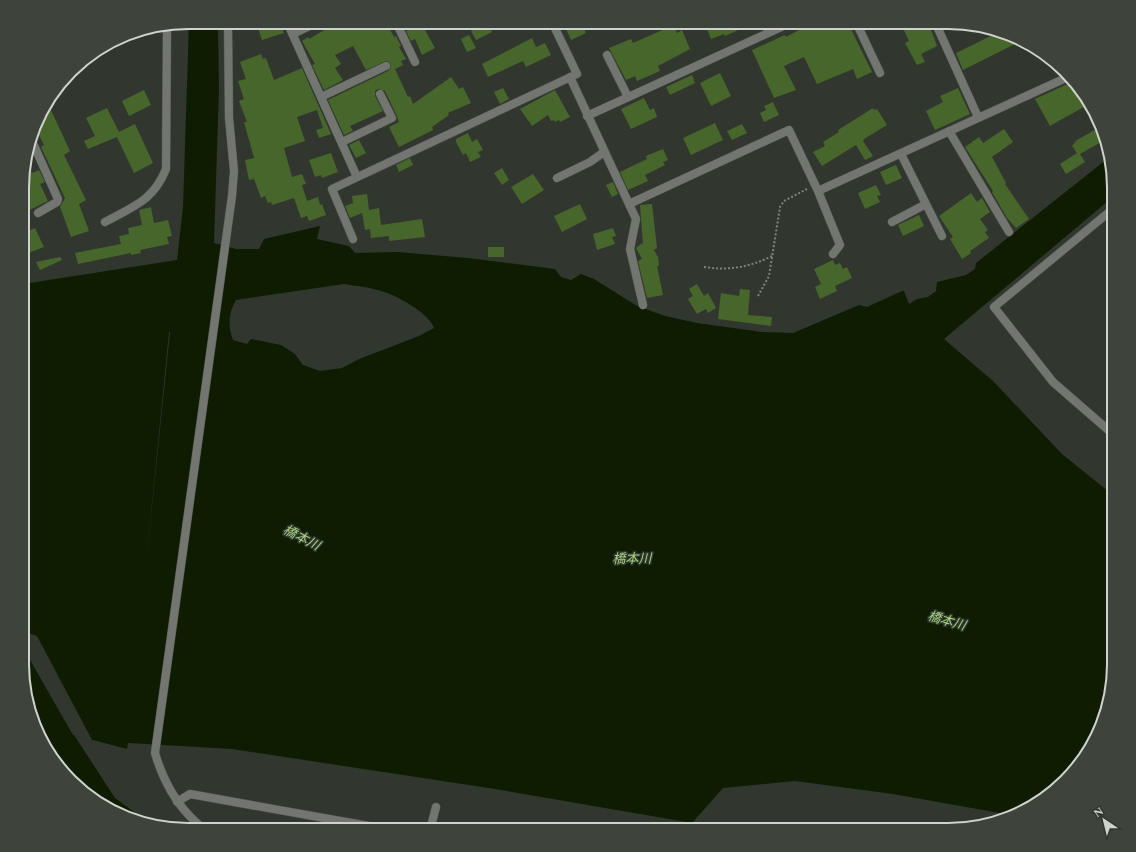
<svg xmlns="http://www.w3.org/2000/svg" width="1136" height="852" font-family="Spectral,'Noto Sans JP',serif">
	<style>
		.water { fill: #0e1d01; fill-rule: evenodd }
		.pier { fill: #31372e }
		.building { fill: #47662b }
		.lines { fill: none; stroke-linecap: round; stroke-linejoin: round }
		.minor-casing { stroke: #4e534b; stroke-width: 9 }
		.tertiary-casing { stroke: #4e534b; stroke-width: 9 }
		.path { stroke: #7e837b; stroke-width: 2; stroke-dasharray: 2 2; stroke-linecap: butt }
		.minor { stroke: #727570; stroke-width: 8 }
		.tertiary { stroke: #727570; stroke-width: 8 }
		.labels { text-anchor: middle; stroke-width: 3; stroke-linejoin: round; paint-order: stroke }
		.water-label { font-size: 13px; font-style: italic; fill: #a6d480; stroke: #31372e }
		.rim { fill: none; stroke: #d0d3cd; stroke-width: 2 }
	</style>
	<rect width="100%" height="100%" fill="#31372e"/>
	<!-- water -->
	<path class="water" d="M189 22H218L219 89 214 243 236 249H259L264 239 320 226 317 239 349 246 355 253 397 252 468 258 555 269 561 277 571 280 581 274 594 279 637 306 665 316 697 323 762 332 793 333 859 305 867 307 902 291H904L909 304 917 299 928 297 936 291 937 282 966 275 975 269 976 263 1107 159 1114 188V196L944 339 993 381 1062 454 1114 496V675L1101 728 1073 773 1021 813 1011 815 893 794 795 781 723 788 692 823 495 789 232 749 128 743 127 749 74 735 115 798 149 823 125 817 79 789 39 738 22 675 23 284 177 260 183 207ZM344 284C356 286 369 287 381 291 396 295 429 313 434 328L419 336 359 359 342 368 320 371 303 365 295 354 281 345 251 339 247 344 233 340C228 327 228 313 236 300ZM170 332 145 575 169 332Z"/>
	<!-- pier -->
	<path class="pier" d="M22 631 37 636 92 740 73 735 22 646Z"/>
	<!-- building -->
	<path class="building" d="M338 22H386L394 37 396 36 401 46 399 47 406 59 401 61 403 65 395 69 408 97 410 96 413 104 451 77 459 89 463 87 471 103 448 113 449 115 432 127 433 130 399 147 389 127 399 122 397 116 385 91 378 89 375 91V96L383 111 350 126 353 131 344 135 328 100 388 71 391 66 389 62 386 61 366 70 353 46 335 55 341 64 335 68 343 80 324 90 312 65 315 64 302 41 308 37 309 39Z
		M563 22H581L586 33 571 40Z
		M704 22H756L725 36 724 34 711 39Z
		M825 22H840L842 25 848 23 872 72 857 79 853 69 817 84 804 57 784 66 796 90 774 98 752 50 785 35 786 37 810 24 812 29Z
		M900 22H928L937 46 921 54 925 62 917 65 905 43 909 41Z
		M272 23 273 26 281 23 284 33 262 40 258 28Z
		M421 23 435 48 422 55 415 39 411 41 406 31Z
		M487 23 492 32 476 40 471 31Z
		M674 25 677 33 682 30 690 49 658 66 660 71 637 81 635 76 626 80 609 48 631 39 633 43Z
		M999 32 1013 36 1017 43 963 70 956 53Z
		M469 35 476 48 467 52 461 39Z
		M532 38 536 47 545 43 551 55 526 67 523 61 488 77 482 64Z
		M261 54 263 59 266 58 274 80 302 68 331 134 319 138 316 130 323 128 317 110 297 117 305 141 284 148 292 177 302 174 306 184 302 185 307 201 318 197 320 205 322 204 326 215 309 221 307 216 301 218 294 198 272 205 271 202 268 203 265 196 261 198 254 179 249 180 245 160 254 158 244 122H247L239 101 244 99 238 81 246 79 240 62Z
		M720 73 731 96 711 106 700 83Z
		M692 75 695 83 670 95 666 87Z
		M1072 82 1089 104 1050 126 1035 99Z
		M503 88 509 99 500 104 494 92Z
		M958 88 970 114 935 130 926 111 943 102 940 96Z
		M144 90 151 105 129 116 122 101Z
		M555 90 570 117 560 122 559 120 555 122 554 120 551 121 548 115 532 126 520 109Z
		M644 98 650 110 654 108 657 117 631 129 621 109Z
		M773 102 779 115 764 122 760 113 766 110 764 106Z
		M50 108 70 151 64 155 86 200 79 204 89 231 71 237 60 207 65 198 41 147 44 145 36 129 42 112Z
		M107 108 119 132 135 124 153 163 134 173 117 137 88 149 84 141 95 136 86 118Z
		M873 108 874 110 877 109 887 125 864 139 863 141 873 156 865 160 856 145 822 166 813 152 825 146 823 142 839 132 838 130Z
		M715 123 723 140 691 155 683 138Z
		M742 124 747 133 732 140 727 131Z
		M1100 127 1103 141 1080 154 1085 162 1066 174 1060 164 1077 153 1072 146 1077 140Z
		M1004 129 1013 142 992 157 1006 183 1005 184 1029 219 1016 228 1007 218 992 192 993 191 965 147 979 137 983 143Z
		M468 133 472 142 477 139 483 150 478 152 481 157 470 162 466 153 463 155 456 142V139Z
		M359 140 366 153 356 158 349 145Z
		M663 149 668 160 663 162 665 165 645 175 648 181 628 190 620 172 647 159 646 156Z
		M331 153 338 172 322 178 321 175 315 177 309 160Z
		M410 158 413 165 399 172 396 165Z
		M25 160 32 173 39 170 45 182 40 184 48 201 23 213V166Z
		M896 165 902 178 886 185 880 172Z
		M502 168 509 180 502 185 494 173Z
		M533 174 544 190 522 204 511 187Z
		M613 182 618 194 612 197 606 185Z
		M876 185 881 195 877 196 880 202 865 209 858 193Z
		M971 193 977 202 982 198 990 212 980 219 988 230 985 232 989 238 970 251 971 253 962 259 950 239 953 237 939 216Z
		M367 194 369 210 379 208 381 225 422 219 425 237 389 241V236L371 238 370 229 365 230 362 213 350 218 345 206 353 203 352 196Z
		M580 204 587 219 562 232 554 216Z
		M652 204 657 248 654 250 658 257 659 266H657L663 295 647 298 638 261 642 259 636 248 642 243 643 245 640 205Z
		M151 207 154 223 168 220 172 236 167 237 169 244 140 250 141 253 131 255V253L78 264 75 253 121 244 119 236 129 234 128 228 142 225 139 210Z
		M919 215 924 226 903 236 898 225Z
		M35 228 44 247 23 255V233Z
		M613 228 616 236 612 237 615 244 597 250 593 234Z
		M488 247H504V257H488Z
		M60 257 62 260 40 270 36 262Z
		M833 260 835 265 840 263 843 269 847 267 852 278 835 286 837 291 820 299 815 287 821 284 814 269Z
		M697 284 704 296 708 293 716 308 708 313 706 309 697 314 688 299 693 296 689 289Z
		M740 289 750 290 748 315 772 317 771 326 718 319 721 293 739 296Z"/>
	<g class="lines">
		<defs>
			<path id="minor" d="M287 22 357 177
				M396 22 415 62
				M856 22 880 73
				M935 22 978 117
				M293 34 318 22
				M607 55 628 97
				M570 77 636 219 630 249 643 305
				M321 97 386 66
				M587 116 792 22
				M949 131 1009 232
				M32 141 58 199 57 202 38 213
				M342 142 392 118 380 94
				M901 154 942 236
				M557 178 590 162 604 152
				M818 191 840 245 833 254
				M629 204 789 130 818 191 1068 77
				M105 222C134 206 153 201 166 169L167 26
				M892 222 926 204
				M353 239 332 189 577 74 552 22
				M1114 435 1053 382 994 307 1114 208
				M177 802 190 794 391 830
				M430 830 436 807"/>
			<path id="tertiary" d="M205 830C179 810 164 784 155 753L232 196 234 171 229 118 228 22"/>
		</defs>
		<!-- minor casing -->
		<use href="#minor" class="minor-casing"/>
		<!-- tertiary casing -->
		<use href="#tertiary" class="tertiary-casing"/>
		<!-- path -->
		<path class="path" d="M704 267C729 271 750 267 772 256
			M758 296 769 276 780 207 784 201 807 189"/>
		<!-- minor -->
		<use href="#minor" class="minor"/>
		<!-- tertiary -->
		<use href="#tertiary" class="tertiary"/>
	</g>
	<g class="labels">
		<!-- water labels -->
		<g class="water-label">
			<text transform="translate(302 537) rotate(27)" y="5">橋本川</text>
			<text transform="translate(632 558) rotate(-1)" y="5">橋本川</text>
			<text transform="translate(947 620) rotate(16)" y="5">橋本川</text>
		</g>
	</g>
	<!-- crop -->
	<path d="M0 0H1136V852H0ZM188 29H948A159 159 0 0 1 1107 188V664A159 159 0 0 1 948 823H188A159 159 0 0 1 29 664V188A159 159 0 0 1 188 29Z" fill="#3e433b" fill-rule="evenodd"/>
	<path class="rim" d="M188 29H948A159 159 0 0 1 1107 188V664A159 159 0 0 1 948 823H188A159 159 0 0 1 29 664V188A159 159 0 0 1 188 29Z"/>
	<!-- north arrow -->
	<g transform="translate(1104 820) rotate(325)" stroke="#31372e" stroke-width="3" paint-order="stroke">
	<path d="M0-3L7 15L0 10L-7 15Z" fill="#d0d3cd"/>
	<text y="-6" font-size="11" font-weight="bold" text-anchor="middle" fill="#d0d3cd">N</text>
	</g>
</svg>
